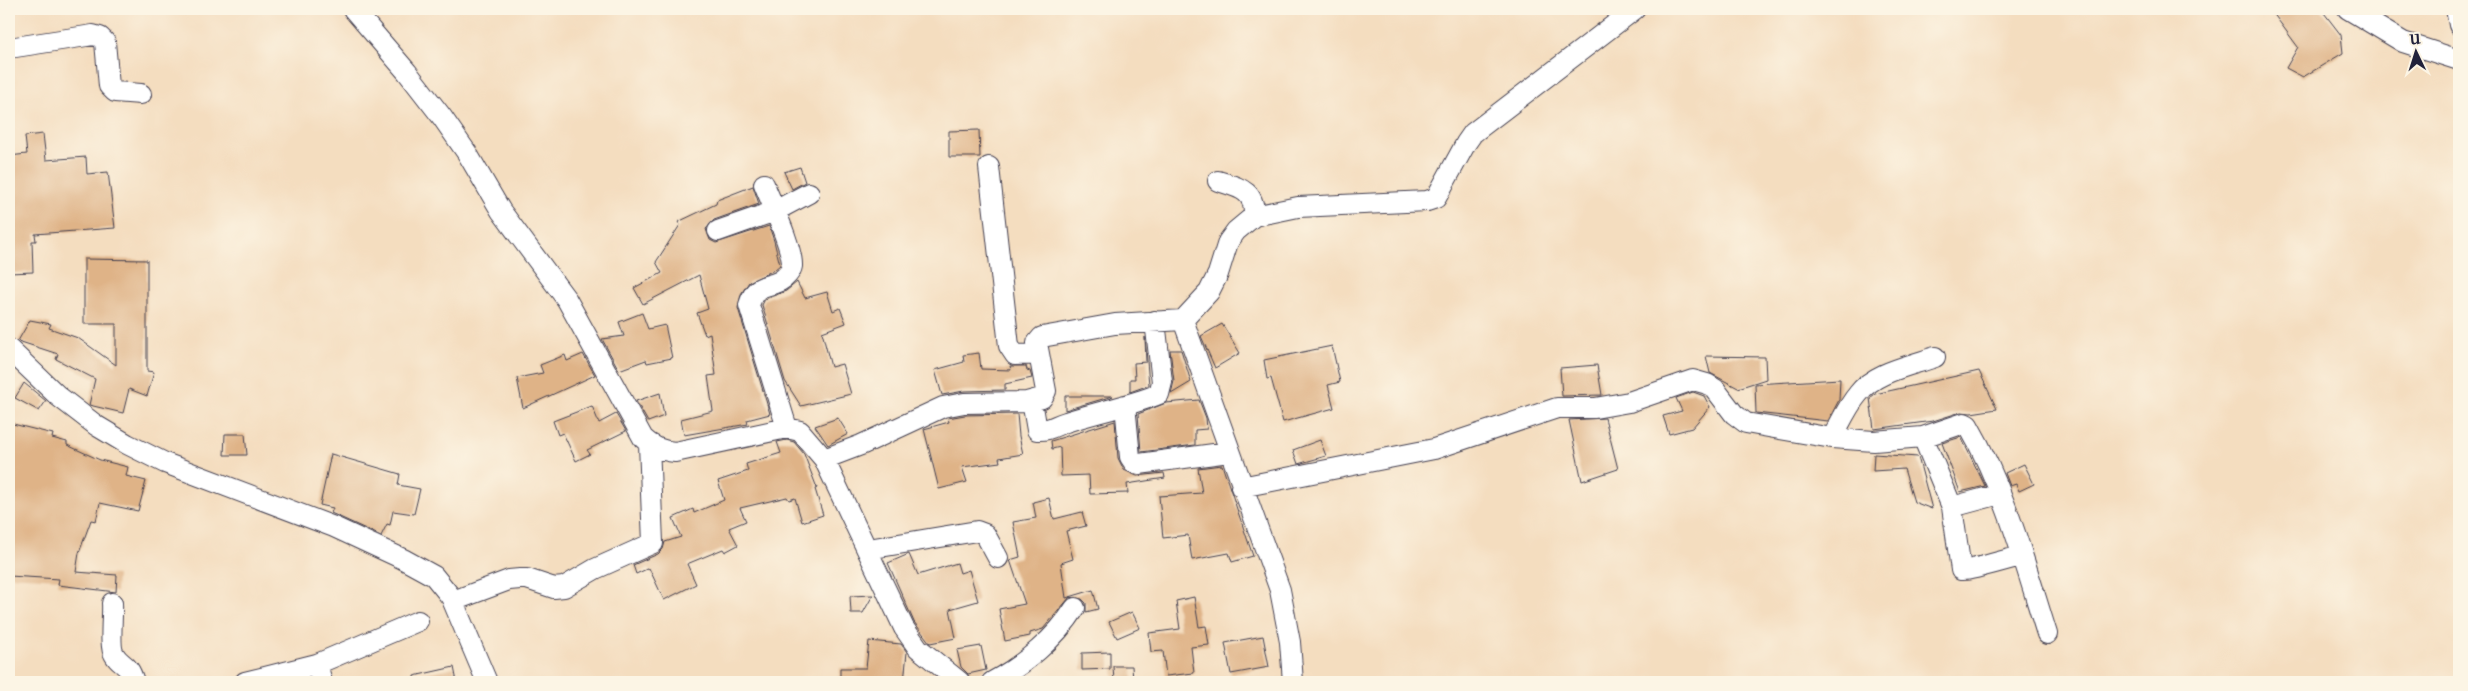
<svg xmlns="http://www.w3.org/2000/svg" width="2468" height="691" font-family="'IM FELL French Canon',serif">
	<style>
		.building { fill: #dfb387 }
		.lines { fill: none; stroke-linecap: round; stroke-linejoin: round }
		.minor-casing { stroke: #423e4f; stroke-width: 22 }
		.minor { stroke: #fff; stroke-width: 20 }
	</style>
	<rect width="100%" height="100%" fill="#fcf5e5"/>
	<filter id="ink" filterUnits="userSpaceOnUse"><feTurbulence type="fractalNoise" baseFrequency=".02" numOctaves="2"/><feDisplacementMap in="SourceGraphic" scale="10" xChannelSelector="R" yChannelSelector="G"/><feConvolveMatrix kernelMatrix="1 2 1 2 8 2 1 2 1" color-interpolation-filters="sRGB"/></filter>
	<filter id="wash" filterUnits="userSpaceOnUse"><feTurbulence type="fractalNoise" baseFrequency=".0096" numOctaves="4" result="noise"/><feDisplacementMap in="SourceGraphic" scale="20" xChannelSelector="R" yChannelSelector="G"/><feGaussianBlur stdDeviation="1.12" result="paint"/><feColorMatrix in="noise" values="0 0 0 0 0 0 0 0 0 0 0 0 0 0 0 0 0 1.4 0 .05"/><feComposite in="paint" operator="in"/></filter>
	<g filter="url(#wash)">
		<rect width="100%" height="100%" fill="#f4ddbf"/>
		<g id="blocks">
			<!-- building -->
			<path class="building" d="M2270 9H2321L2341 35 2343 53 2303 77 2286 68 2298 47Z
				M979 130 980 157H949V131Z
				M43 134 46 160 86 157 87 174 108 172 115 228 35 234 36 241H32L33 272 9 273V207H12L9 156 27 154 25 136Z
				M800 167 805 182 792 189 784 172Z
				M753 186 759 204 714 220 706 229 710 240 716 243 769 226 774 241 780 265 774 270 749 282 741 294 738 308 770 414 747 420 748 424 684 435 681 419 713 411 708 376 716 375 710 333 705 335 697 313 708 309 699 275 643 304 634 288 662 273 656 262 680 225 678 222 716 204 717 200Z
				M84 259 147 260V371L154 372 147 396 129 389 123 413 89 405 95 379 56 359 58 354 18 341 30 320 51 324 49 328 78 338 116 365V324H84Z
				M797 282 805 298 827 292 833 311 840 308 846 323 822 332 831 367 842 364 851 394 801 406 785 381 762 305 765 299 786 291Z
				M642 313 648 329 665 325 672 358 647 363 646 360 619 370 602 339 624 336 619 322Z
				M1222 324 1240 353 1215 368 1201 336Z
				M1145 337 1149 385 1130 392V379H1135L1134 363 1146 362Z
				M1332 346 1340 382 1328 385 1334 408 1283 422 1271 378 1267 379 1264 360Z
				M1170 350H1181L1191 382 1171 394 1174 381Z
				M979 353 981 369 1011 370 1010 366H1026L1027 370 1030 371 1032 378 1005 384V390L964 391 942 395 935 370 964 362 963 355Z
				M583 354 595 375 523 408 517 378 543 373 540 365 565 355 567 361Z
				M1706 356 1765 357 1766 379 1738 388 1710 373Z
				M1597 365 1602 395 1562 396 1560 368Z
				M1979 371 1997 409 1971 413 1961 412 1933 421 1874 429 1870 398 1875 394Z
				M1840 379 1839 400 1828 421 1756 413 1755 384Z
				M24 383 46 401 39 411 15 398Z
				M1693 392 1704 396 1710 407 1692 428 1669 434 1663 416 1682 411 1676 398Z
				M660 393 664 416 648 422 636 401Z
				M1065 396H1113L1065 410Z
				M1199 400 1206 418 1207 429 1195 430V445L1141 452 1138 414 1166 403Z
				M592 406 599 423 616 414 626 431 587 450 590 454 576 461 563 433 558 435 553 421Z
				M1017 414 1019 436 1023 454 999 458 1000 462 962 467 967 482 939 489 924 429 949 422 948 418 965 415Z
				M838 418 848 434 828 445 815 426Z
				M1605 418 1618 469 1582 481 1569 420Z
				M1115 421 1118 458 1124 470 1137 476 1164 473 1165 478 1127 484 1128 493 1090 494 1089 475 1061 476 1060 447 1052 449 1051 441Z
				M9 423 53 434 52 438 67 442V445L100 460 128 467 126 476 146 481 138 511 100 503 96 521 91 520 79 553 76 572 117 575 116 592 58 585 59 579 9 576V491L11 479 9 478Z
				M225 434H245L247 455H224Z
				M1961 437 1985 486 1960 492 1942 443Z
				M787 440 794 442 804 454 817 488 815 489 823 515 802 522 795 498 789 500 787 497 740 508 746 521 729 528 738 545 725 552 723 549 687 564 696 584 664 600 649 568 636 574 633 565 658 554 663 549 665 542 681 537 673 518 693 509 694 513 724 500 718 481 748 471 746 464 781 453 777 442Z
				M1320 440 1326 456 1298 464 1293 450Z
				M331 454 400 474 398 485 420 489 414 514 393 511 390 525 387 524 381 536 331 513 333 508 320 505Z
				M1874 454 1918 457 1932 509 1914 502 1904 469 1873 471Z
				M2024 464 2034 484 2019 491 2016 484 2010 486 2005 473Z
				M1222 465 1253 556 1232 562 1229 553 1192 560 1188 535 1163 538 1159 496 1202 493 1198 468Z
				M1049 498 1054 519 1082 512 1086 526 1066 531 1073 559 1061 563 1066 598 1093 590 1098 609 1086 612V603L1082 599 1070 597 1043 629 1030 633V636L1005 641 999 609 1025 604 1010 560 1020 557 1013 522 1036 518 1033 502Z
				M909 554 918 575 957 563 960 573 969 570 978 601 950 609 956 638 930 643 914 622 888 563Z
				M873 595 863 613H851L850 596Z
				M1194 597 1199 627 1206 626 1209 645 1191 647 1194 673 1166 676 1163 651 1151 652 1149 633 1180 629 1176 601Z
				M1132 612 1140 628 1117 638 1109 622Z
				M1263 636 1269 667 1231 674 1225 643Z
				M869 641 901 644 907 652 904 682H840V668H866Z
				M981 646 986 670 968 674 961 667 957 650Z
				M1110 652V669L1082 670V653Z
				M1113 666H1132L1133 682H1114Z
				M454 667 457 682H414V676Z"/>
		</g>
	</g>
	<g filter="url(#ink)">
		<use href="#blocks" fill-opacity="0" stroke="#423e4f" stroke-width="1"/>
		<g class="lines">
			<defs>
				<path id="minor" d="M353 9 407 72 442 117 467 153 501 211 567 300 643 438C652 447 663 451 675 452L787 428 800 431 824 459 904 628 918 648 960 682
					M2348 9 2403 42 2459 60
					M2456 9 2459 25
					M9 48 93 35 100 37 105 42 109 86 115 92 141 94
					M989 167 1009 346 1015 355 1038 354
					M1218 181C1240 188 1255 190 1254 216
					M764 184C771 202 793 248 792 266 791 272 785 278 780 281 763 289 756 283 749 305L787 428
					M718 231 775 211 809 193
					M1183 320 1280 590 1290 642 1293 682
					M9 349 58 396 97 426 127 444 165 463 334 527 403 559 434 576 451 597 487 682
					M1032 401 1037 430C1050 431 1055 425 1066 422 1097 412 1129 406 1159 394L1162 382 1155 321
					M1125 405 1130 457 1134 463 1139 464 1229 452
					M1923 437 1952 507 1961 570C1967 572 2011 558 2022 556
					M1832 438C1840 424 1847 407 1858 394 1874 372 1910 366 1935 357
					M824 459 861 445 943 407 964 403 1027 402 1042 398 1046 391 1037 343 1042 337 1115 324 1183 320 1209 292 1218 274 1228 242 1236 231 1254 216 1298 207 1427 201 1436 198 1466 143 1473 133 1635 9
					M1241 487 1434 449 1557 408H1595L1629 402 1693 380 1707 384 1715 389 1734 414 1746 423 1832 438 1874 441 1923 437 1964 423 1968 425C2005 489 2025 564 2047 634
					M1952 507 2000 494
					M868 549 977 531 985 534 998 558
					M453 601 509 580 520 579H527L554 588 564 587 595 569 653 543 649 444
					M112 603C113 614 109 646 114 654 121 667 128 661 134 682
					M317 664 322 682
					M245 682 317 664 418 621
					M992 682C1024 665 1056 638 1075 608"/>
			</defs>
			<!-- minor casing -->
			<use href="#minor" class="minor-casing"/>
			<!-- minor -->
			<use href="#minor" class="minor"/>
		</g>
	</g>
	<!-- margin -->
	<rect width="2468" height="691" fill="none" stroke="#fcf5e5" stroke-width="30"/>
	<!-- north arrow -->
	<g transform="translate(2416 52) rotate(356)" stroke="#fcf5e5" stroke-width="4" paint-order="stroke">
	<path d="M0-4L9 19L0 12L-9 19Z" fill="#22223b"/>
	<text y="-8" font-size="14" font-weight="bold" text-anchor="middle" fill="#22223b">U</text>
	</g>
</svg>
